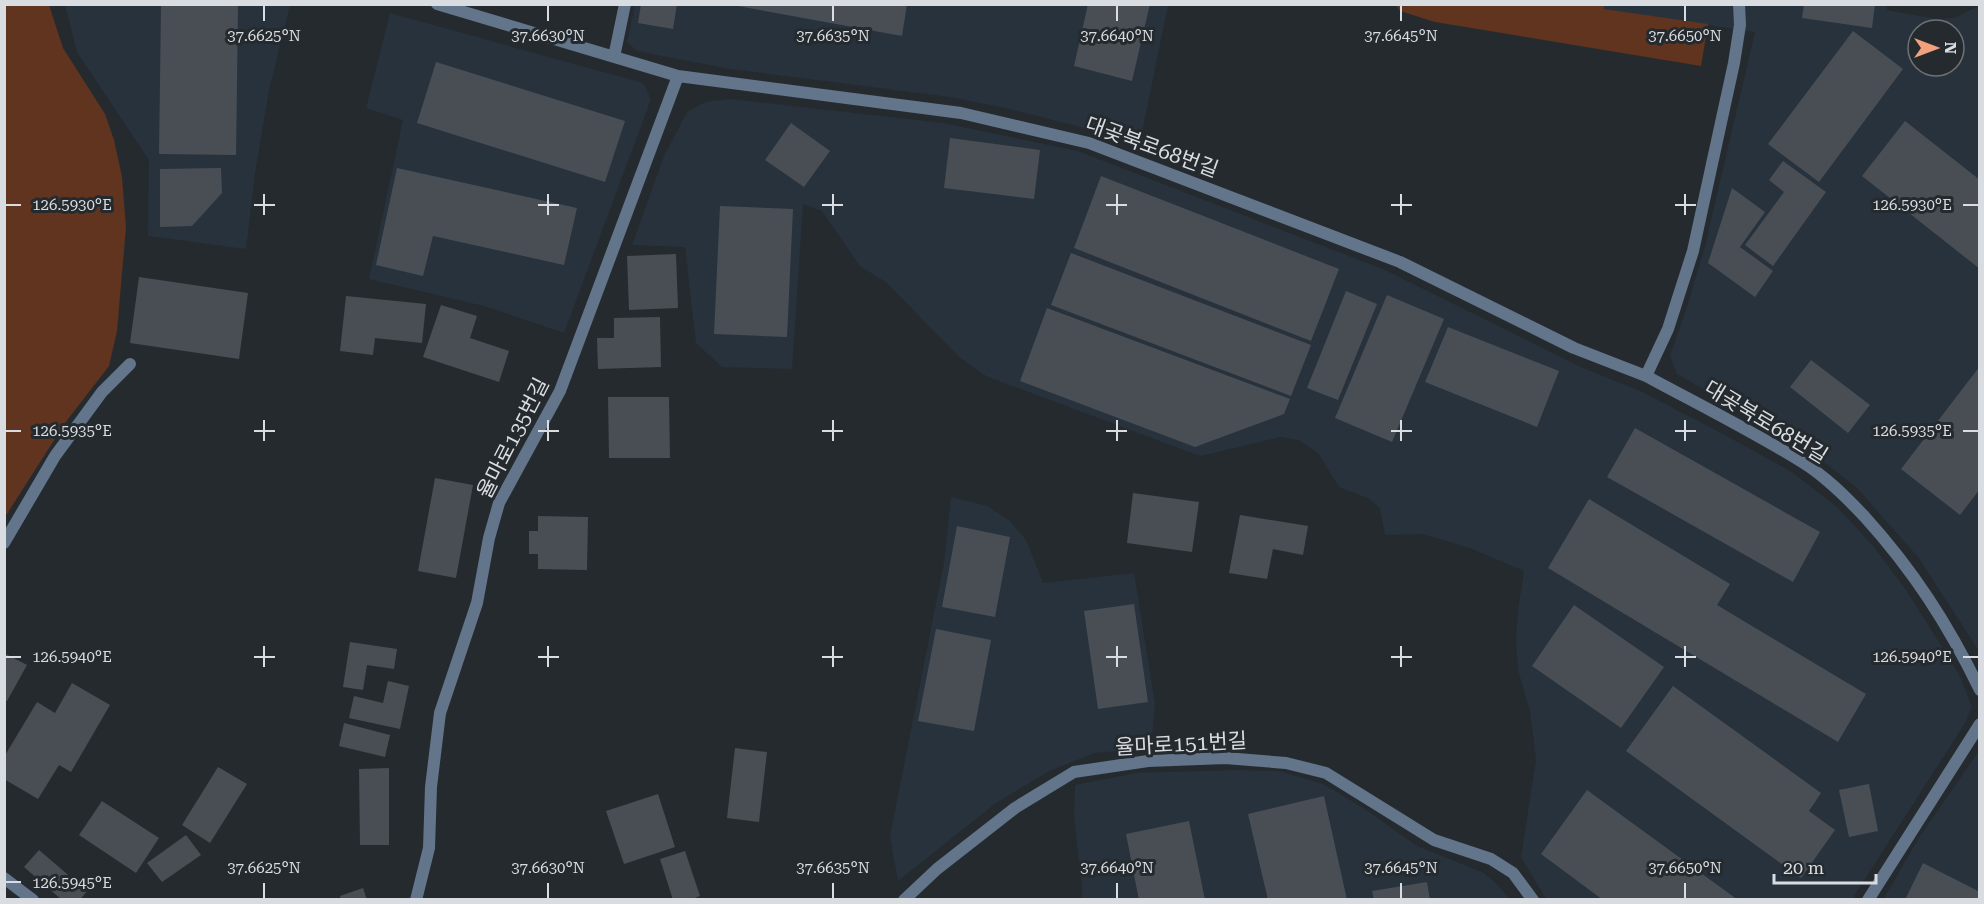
<svg xmlns="http://www.w3.org/2000/svg" width="1984" height="904" font-family="'Roboto Serif','Noto Sans KR',serif">
	<style>
		.built { fill: #28323c; fill-rule: evenodd }
		.green { fill: #61341f }
		.building { fill: #484e54 }
		.lines { fill: none; stroke-linecap: round; stroke-linejoin: round }
		.service { stroke: #62758b; stroke-width: 12 }
		.ticks { fill: none; stroke: #d9dde1; stroke-width: 2 }
		.labels { text-anchor: middle; stroke-width: 6; stroke-linejoin: round; paint-order: stroke }
		.street-label { font-size: 21px; fill: #d9dde1; stroke: #252a2f }
		.ticks-label { font-size: 15px; text-anchor: middle; fill: #d9dde1; stroke: #252a2f; stroke-width: 6; stroke-linejoin: round; paint-order: stroke }
	</style>
	<rect width="100%" height="100%" fill="#252a2f"/>
	<!-- built -->
	<path class="built" d="M1604 4H1887V10L1936 19 1954 18 1979 6V651L1918 557 1856 487 1815 455 1770 427 1677 374 1670 355 1687 307 1705 246 1755 32 1604 9ZM1918 30H1954V66H1918Z
		M65 5H290L269 90 255 173 246 249 148 236 149 160 77 52Z
		M635 5H1168L1140 142 1006 108 950 97 730 69 637 51 627 42Z
		M390 13 643 83 651 99 564 333 484 306 369 279 403 120 366 108Z
		M730 99 943 123 1078 151 1385 270 1583 368 1640 391 1723 434 1792 472 1838 508 1873 546 1906 590 1959 674 1972 707 1965 723 1852 899H1546L1521 857 1536 760 1530 711 1518 670 1516 640 1518 610 1524 571 1470 548 1423 534 1385 535 1380 508 1370 499 1339 487 1318 453 1299 440 1280 437 1200 456 986 376 959 357 887 283 860 266 822 211 803 204 792 369 722 367 696 343 685 247 632 245 664 156 687 112 706 102Z
		M951 497 987 506 1009 520 1026 540 1043 583 1134 573 1155 704 1151 748 1095 753 1049 771 996 803 898 881 890 836 944 563Z
		M1979 751V899L1883 900 1920 836Z
		M1237 770 1279 771 1323 784 1365 809 1417 846 1484 873 1498 885 1509 899H1083L1074 816 1075 785 1136 773Z"/>
	<!-- green -->
	<path class="green" d="M5 4 49 5 63 48 105 114 114 140 122 177 126 227 117 331 109 366 65 423 5 517Z
		M1396 5H1604V9L1708 24 1701 66 1435 22 1400 11Z"/>
	<!-- building -->
	<path class="building" d="M641 4H677L673 29 638 23Z
		M727 4H907L902 36Z
		M1088 4H1150L1132 81 1074 66Z
		M1804 4H1875L1872 28 1802 18Z
		M161 5H238L236 155 159 154Z
		M1853 31 1903 69 1819 182 1768 144Z
		M436 62 625 121 605 182 417 123Z
		M1905 121 1980 180V269L1862 176Z
		M791 123 830 151 804 187 765 160Z
		M950 138 1040 150 1034 199 944 188Z
		M1783 161 1826 192 1773 266 1745 245 1784 192 1769 180Z
		M221 168 222 193 192 226 160 227V169Z
		M397 168 577 208 564 265 433 236 423 276 376 265Z
		M1101 176 1339 269 1311 341 1074 248Z
		M1732 188 1765 212 1740 247 1773 271 1755 297 1708 263Z
		M720 206 793 209 787 337 714 334Z
		M1071 253 1311 345 1291 396 1051 305Z
		M676 254 678 308 629 310 627 256Z
		M139 277 248 293 239 359 130 343Z
		M1346 291 1377 304 1338 400 1307 388Z
		M1387 295 1444 319 1392 442 1335 418Z
		M346 296 426 304 422 343 375 338 373 355 340 351Z
		M441 305 477 316 470 338 509 351 499 382 423 357Z
		M1047 308 1290 399 1284 414 1195 447 1020 381Z
		M660 317 661 367 598 369 597 338H614V318Z
		M1448 327 1559 371 1537 427 1425 382Z
		M1811 360 1870 405 1848 433 1790 387Z
		M1980 366V489L1960 515 1901 469Z
		M608 397H669L670 458H609Z
		M1635 428 1820 532 1793 582 1607 477Z
		M435 478 473 485 456 578 418 571Z
		M1133 493 1199 502 1192 552 1127 543Z
		M1589 499 1730 584 1717 605 1866 694 1838 742 1548 568Z
		M1240 515 1308 526 1303 555 1273 549 1267 579 1229 573Z
		M538 516 588 517 587 570 538 569V554H529V531H538Z
		M957 526 1010 537 995 617 942 607Z
		M1134 604 1148 702 1098 709 1084 611Z
		M1574 605 1664 667 1621 728 1532 666Z
		M936 629 991 640 974 731 918 721Z
		M350 642 397 649 394 669 367 665 363 690 343 687Z
		M4 653 27 665 7 701 4 700Z
		M388 681 409 686 400 729 349 718 354 696 383 703Z
		M72 683 110 705 71 772 59 765 38 799 4 779V757L37 702 55 713Z
		M1673 686 1821 793 1809 811 1835 830 1801 878 1626 751Z
		M344 723 390 735 385 757 339 746Z
		M735 748 767 752 759 822 727 818Z
		M218 767 247 784 210 843 182 825Z
		M389 768V845H360L359 769Z
		M1869 784 1878 831 1849 837 1839 790Z
		M1587 790 1738 900H1603L1541 854Z
		M658 794 675 847 624 864 606 811Z
		M1324 796 1347 900H1268L1248 814Z
		M102 801 159 838 136 873 79 835Z
		M1189 821 1205 900H1139L1126 834Z
		M186 835 201 855 162 882 147 863Z
		M39 850 87 891 80 900H62L24 867Z
		M685 851 700 896 690 900H673L660 859Z
		M1923 863 1980 892V900H1905Z
		M1427 882 1430 900H1374L1372 891Z
		M363 888 367 900H341L340 896Z"/>
	<g class="lines">
		<!-- service -->
		<path class="service" d="M437 4 678 76 961 113 1089 143 1400 262 1574 348 1646 376 1668 329 1693 251 1734 63 1740 25 1739 4
			M614 57 625 4
			M1646 376C1698 404 1752 431 1802 462 1825 476 1845 496 1864 516 1913 570 1948 624 1980 690
			M4 543 55 456 102 392 130 364
			M4 878 33 900
			M416 900 429 848 431 787 440 713 477 603 489 538 499 503 560 391 678 76
			M904 900 937 869 1015 808 1074 772 1148 761 1225 758 1286 763 1326 773 1434 840 1491 859 1513 873 1533 900
			M1868 900 1980 724"/>
	</g>
	<!-- ticks -->
	<path class="ticks" d="M264 6V21M548 6V21M833 6V21M1117 6V21M1401 6V21M1685 6V21M264 194V215M548 194V215M833 194V215M1117 194V215M1401 194V215M1685 194V215M6 205H21M254 205H275M538 205H559M822 205H843M1106 205H1127M1391 205H1412M1675 205H1696M1963 205H1978M264 420V441M548 420V441M833 420V441M1117 420V441M1401 420V441M1685 420V441M6 431H21M254 431H275M538 431H559M822 431H843M1106 431H1127M1391 431H1412M1675 431H1696M1963 431H1978M264 646V667M548 646V667M833 646V667M1117 646V667M1401 646V667M1685 646V667M6 657H21M254 657H275M538 657H559M822 657H843M1106 657H1127M1391 657H1412M1675 657H1696M1963 657H1978M6 882H21M264 883V898M548 883V898M833 883V898M1117 883V898M1401 883V898M1685 883V898"/>
	<g class="labels">
		<!-- street labels -->
		<g class="street-label">
			<text transform="translate(1152 147) rotate(20)" y="7">대곶북로68번길</text>
			<text transform="translate(1766 422) rotate(31)" y="7">대곶북로68번길</text>
			<text transform="translate(513 438) rotate(-63)" y="7">율마로135번길</text>
			<text transform="translate(1181 744) rotate(-3)" y="7">율마로151번길</text>
		</g>
	</g>
	<g class="ticks-label">
		<text x="264" y="41">37.6625°N</text>
		<text x="548" y="41">37.6630°N</text>
		<text x="833" y="41">37.6635°N</text>
		<text x="1117" y="41">37.6640°N</text>
		<text x="1401" y="41">37.6645°N</text>
		<text x="1685" y="41">37.6650°N</text>
		<text x="1912" y="210">126.5930°E</text>
		<text x="72" y="210">126.5930°E</text>
		<text x="1912" y="436">126.5935°E</text>
		<text x="72" y="436">126.5935°E</text>
		<text x="1912" y="662">126.5940°E</text>
		<text x="72" y="662">126.5940°E</text>
		<text x="264" y="873">37.6625°N</text>
		<text x="548" y="873">37.6630°N</text>
		<text x="833" y="873">37.6635°N</text>
		<text x="1117" y="873">37.6640°N</text>
		<text x="1401" y="873">37.6645°N</text>
		<text x="1685" y="873">37.6650°N</text>
		<text x="72" y="888">126.5945°E</text>
	</g>
	<!-- border -->
	<rect width="1984" height="904" fill="none" stroke="#d9dde1" stroke-width="12"/>
	<!-- north arrow -->
	<g transform="translate(1936 48) rotate(90)"><circle r="28" fill="#252a2f" stroke="#6d7276" stroke-width="1.5"/>
	<path d="M0-4.5L10 22L0 15L-10 22Z" fill="#f1a17c"/>
	<text y="-9" font-size="16" font-weight="bold" text-anchor="middle" fill="#d9dde1">N</text>
	</g>
	<!-- scale -->
	<path d="M1774 874v9h102v-9" fill="none" stroke="#d9dde1" stroke-width="3"/>
	<text x="1783" y="874" font-size="18" fill="#d9dde1" stroke="#252a2f" stroke-width="4.5" paint-order="stroke">20 m</text>
</svg>
